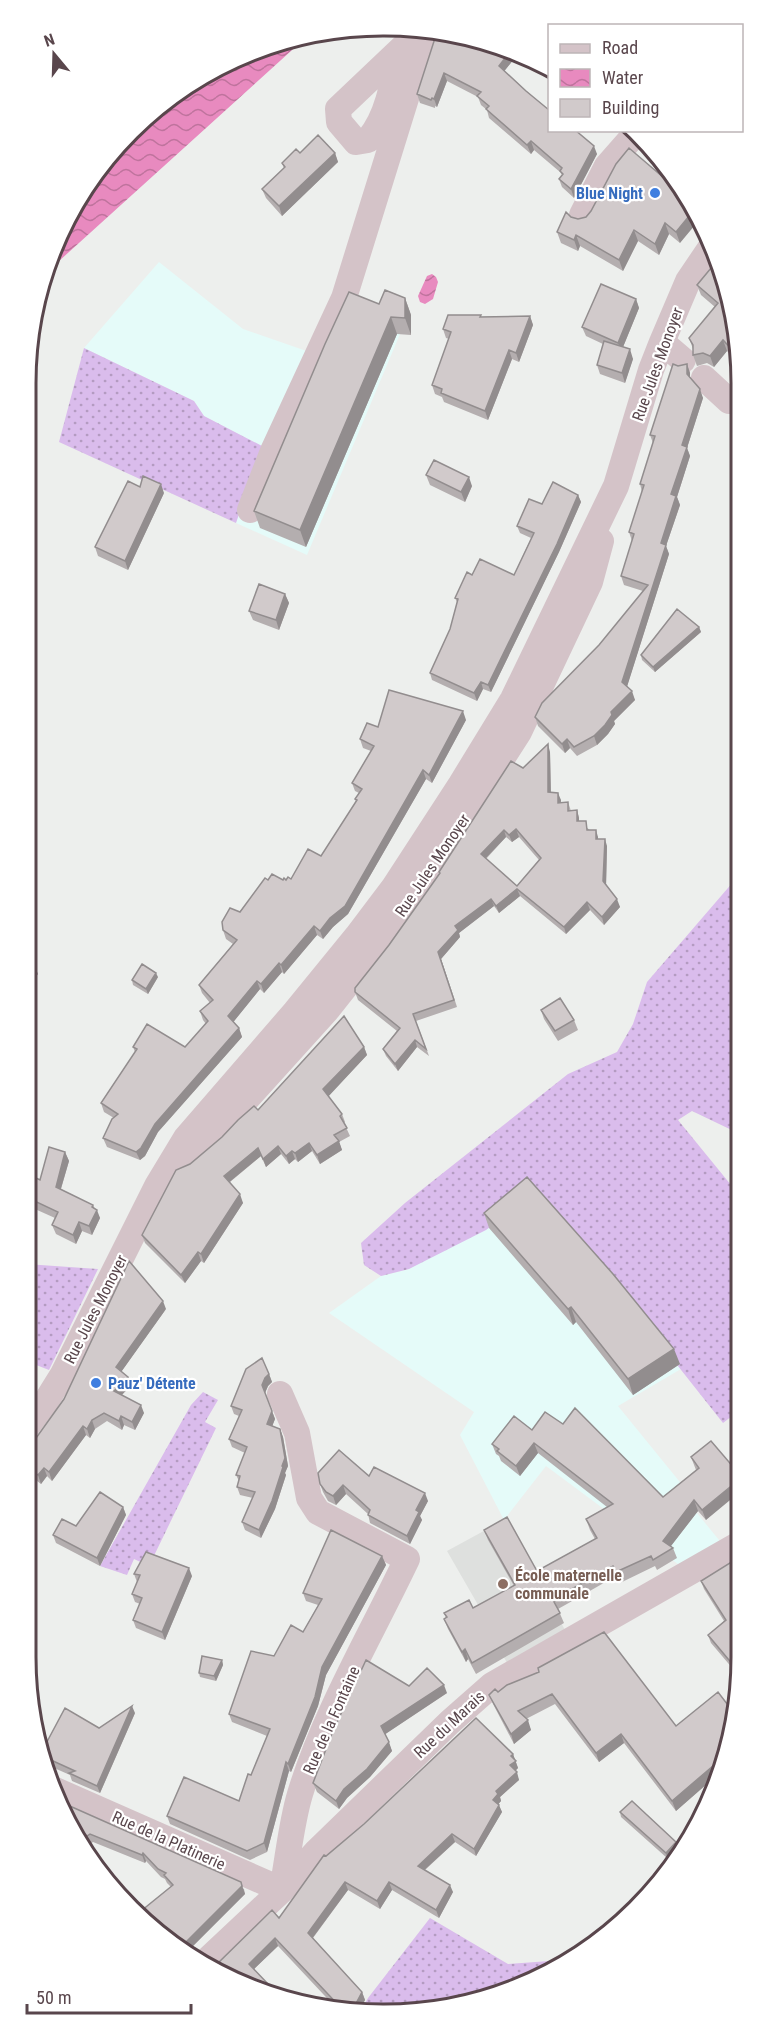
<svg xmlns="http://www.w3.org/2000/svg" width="767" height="2040" font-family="'Roboto Condensed',sans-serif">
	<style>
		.commercial { fill: #e5fbf9 }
		.education { fill: #dee0de }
		.grass { fill: url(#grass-dots) }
		.water { fill: url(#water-waves) }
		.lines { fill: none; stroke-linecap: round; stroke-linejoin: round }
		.minor { stroke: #d4c3c8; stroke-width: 26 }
		.wall { fill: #b4aeaf; fill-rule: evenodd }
		.shaded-wall { fill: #928d8e }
		.building { fill: #d1cacb; stroke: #928d8e; stroke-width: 1.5; fill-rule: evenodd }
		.shop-dot { fill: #3f7fe0; stroke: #fff; stroke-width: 2 }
		.education-dot { fill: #8d6e63; stroke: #fff; stroke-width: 2 }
		.labels { text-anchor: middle; stroke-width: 4.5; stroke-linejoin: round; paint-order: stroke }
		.shop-label { font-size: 16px; font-weight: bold; fill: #366cbe; stroke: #fff; text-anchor: end }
		.street-label { font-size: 16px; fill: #59464c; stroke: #fff }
		.education-label { font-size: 16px; font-weight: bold; fill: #785e54; stroke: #fff; text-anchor: start }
		.rim { fill: none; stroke: #59464c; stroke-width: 3 }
	</style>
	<defs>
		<pattern id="grass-dots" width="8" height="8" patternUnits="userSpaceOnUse" patternTransform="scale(1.5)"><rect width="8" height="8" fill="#dabcec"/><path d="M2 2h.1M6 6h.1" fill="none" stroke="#b49bc1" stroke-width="1.8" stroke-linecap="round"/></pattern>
		<pattern id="water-waves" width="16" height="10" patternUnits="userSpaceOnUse" patternTransform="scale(1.5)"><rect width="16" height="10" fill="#e88abf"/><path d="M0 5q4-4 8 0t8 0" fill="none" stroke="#bf739d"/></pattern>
	</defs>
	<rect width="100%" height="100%" fill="#edefed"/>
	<!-- commercial -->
	<path class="commercial" d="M159 262 243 329 318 355 409 330 400 334 307 555 236 523 261 446 204 416 194 401 84 348Z
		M531 1197 620 1293 681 1369 618 1406 688 1492 683 1496 728 1551 690 1573 546 1466 504 1520 460 1435 474 1412 329 1313 381 1276 409 1269Z"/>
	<!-- education -->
	<path class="education" d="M504 1520 570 1639 512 1672 490 1632 485 1617 447 1551Z"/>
	<!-- grass -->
	<path class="grass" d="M84 348 194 401 204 416 262 446 236 523 59 442Z
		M740 874V1134L692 1111 678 1120 740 1196 741 1409 723 1423 621 1294 531 1197 486 1230 409 1269 381 1276 364 1265 361 1243 405 1203 568 1074 617 1052 633 1024 647 982Z
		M26 1264 98 1269 49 1370 26 1361Z
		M203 1392 218 1400 205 1422 216 1428 149 1566 134 1559 127 1575 100 1566 191 1405Z
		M430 1918 508 1964 563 1960 566 1961 454 2008 361 2011 368 1998Z"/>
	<!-- water -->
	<path class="water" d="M302 41 48 271 100 165 205 73Z
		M432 274 436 277 438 282 433 299 425 304 420 302 418 296 427 276Z"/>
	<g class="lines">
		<!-- minor -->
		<path class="minor" d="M398 52C393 83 388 117 368 140L356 142 339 122 338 109 417 34
			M582 215 607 166 636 133
			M662 342 683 360
			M704 378 729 401
			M250 510 273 451 344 298 426 34
			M183 1161 215 1134 327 1010 380 943 444 849 519 732 590 582 601 541
			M280 1394 297 1433 309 1498 318 1512 407 1559C370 1637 325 1712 300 1794 291 1824 288 1859 282 1890
			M26 1428 45 1403 63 1374 157 1186 186 1138 295 1012 357 936 394 887 461 784 513 699 616 486 651 370 662 342 688 281 711 247
			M55 1790 282 1890
			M202 1965 282 1890 317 1851 450 1722 492 1685 741 1543"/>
	</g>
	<!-- wall -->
	<path class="wall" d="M476 38 512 54 514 59 504 71 597 154 574 198 562 187 559 179 562 175 560 172 534 150 531 154 489 118 487 110 481 105 478 97 447 81 437 107 435 106V108L420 103 417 94Z
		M300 153H335L338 162 282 216 266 198 262 189 284 168 282 163Z
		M685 196 680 243 669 234 659 255 638 241 623 271 580 246 578 251 561 243 557 232 571 217 578 219Z
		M716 262 738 336V362L727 351 714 367 707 363 697 366 693 355V349L689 338 715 307 701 295 697 285Z
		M405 298 411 315V335L397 334 306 547 260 528 254 511 379 304Z
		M636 299 639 308 623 347 633 359 625 383 600 374 597 365 603 344 586 336 582 327Z
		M481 315V317L530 316 533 325 519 362 512 359 488 420 444 402 442 397 435 394 432 385 449 339 446 338 443 329Z
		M687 364 690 373V378L703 398 687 448 690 456 677 497 680 505 666 546 669 554 627 686 635 700 614 721 615 724 608 734 597 745 577 756 570 748 565 753 538 726 535 717 599 645 643 591 624 585 621 576 632 541 629 532 642 492 640 484 653 443 650 435 678 366Z
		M426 475 472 486 465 502 430 485Z
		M164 493 128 570 98 556 95 547Z
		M578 495 581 502 559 552 491 692 483 689 477 701 432 680 430 673 450 629 457 602 455 598 472 575H514L531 538 520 533 517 526 542 504Z
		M285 594 289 603 279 630 253 620 249 611Z
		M699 627 701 632 655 672 642 660 641 655Z
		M466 720 432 783 426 779 348 914 333 927 323 939 317 935 284 974 282 972 264 993 260 989 233 1022 239 1028 242 1037 158 1132 145 1156 140 1160 107 1147 103 1138 114 1118 104 1112 101 1103 135 1052 133 1047H185L206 1024 203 1020 200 1011 210 1003 202 993 199 985 233 944 226 939 223 930 268 880H286L291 879 321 856 356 802 355 799 359 793 355 791 352 783 371 751 363 748 360 739 378 727Z
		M550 752 551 793 561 800V802H568L571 811 577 810 579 818V821L598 837V839L607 846 606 884 620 907 604 925 590 910 566 934 520 896 499 913 494 906 459 933 460 937 441 959 457 1007 416 1021 429 1056 417 1047 398 1071 386 1056 383 1049 397 1031 358 1000 355 992 439 874V872L523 768ZM506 837 512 842 519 837 539 860 517 886 486 859Z
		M158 977 148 994 133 985 132 980Z
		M541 1010 574 1020 578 1030 558 1041 544 1019Z
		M364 1047 367 1055 328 1096 342 1114 345 1122 344 1123 350 1136 339 1142 342 1150 320 1164 312 1151 298 1162 295 1159 289 1164 281 1154 266 1167 261 1156 230 1182 243 1203 204 1263 201 1261 185 1283 145 1243 142 1235 190 1164 258 1110Z
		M65 1152 69 1161 61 1189 95 1209 100 1218 92 1235 82 1231 76 1244 56 1234 52 1225 55 1218 26 1205V1173L40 1180Z
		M484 1213 680 1364 633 1395 576 1322 573 1325 489 1228Z
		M166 1309 121 1372 131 1385 122 1395 144 1413 135 1430 124 1425 122 1430 107 1421 95 1429 90 1438 86 1435 52 1481 47 1476 41 1484 28 1474 26 1468V1465L27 1462 26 1457V1452Z
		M269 1374 272 1382 268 1386 265 1393 275 1419 272 1426 280 1429 283 1437 288 1466 285 1473 286 1475 275 1509 261 1538 245 1530 242 1522 253 1498 240 1495 237 1487 239 1481 236 1475 245 1453 232 1447 229 1439 239 1416 234 1414 231 1406Z
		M532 1430 663 1497 696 1470 691 1457 711 1441 706 1520 698 1511 671 1546 673 1548 677 1558 657 1570 655 1566 620 1583 616 1576 574 1600 558 1609 564 1623 476 1674 468 1659 466 1662 448 1629 444 1619 446 1618 444 1613 473 1608 514 1586 488 1540 484 1530 537 1571 595 1539 590 1530 586 1519 607 1507 538 1453 520 1476 501 1461 499 1456 496 1454 492 1444Z
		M369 1476 428 1501 420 1516 422 1520 410 1544 370 1523 368 1514 346 1494 336 1505 328 1501 323 1492 320 1484Z
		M123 1507 126 1515 100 1566 56 1543 53 1535Z
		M382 1556 386 1565 326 1675 318 1706 291 1772 289 1771 267 1852 250 1860 170 1824 167 1816 239 1801 251 1775 267 1736 232 1722 229 1714 274 1656 303 1632 318 1605 306 1601 303 1593Z
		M741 1556V1656L739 1676 711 1643 708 1635 724 1621 704 1589 701 1581Z
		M134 1574 192 1576 165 1640 136 1628 133 1620 140 1604 135 1602 132 1594 137 1582Z
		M222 1660 223 1665 216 1681 200 1677 199 1673Z
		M539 1672 676 1726 729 1749 716 1776 676 1811 624 1743 599 1762 555 1704 526 1719 531 1730 514 1744 493 1704 489 1695 498 1692Z
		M409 1686 447 1693 385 1734 392 1751 370 1777 347 1798 339 1809 317 1792 313 1783Z
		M135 1713 100 1793 72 1781 70 1775 43 1763 41 1753Z
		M513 1754 518 1768 515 1771 519 1780 500 1797 501 1801 498 1804 502 1812 476 1856 455 1842 425 1870 453 1892 439 1918 392 1890 380 1909 348 1890 313 1938 362 1992 365 2000 359 2011H339L278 1946 254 1969 267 1983 269 1988 212 1969 279 1918 326 1856Z
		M63 1803 244 1889 245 1894 187 1952 143 1916 141 1911 171 1887 167 1883 165 1879 161 1877 146 1861 145 1863 93 1842 90 1844 85 1841Z
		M620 1812 678 1847 667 1858 621 1817Z"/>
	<!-- shaded-wall -->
	<path class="shaded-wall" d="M509 53 512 54 514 59 502 74 499 66Z
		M444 73 447 81 437 107 434 99Z
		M531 141 534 150 531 154 527 145Z
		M594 146 597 154 574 198 571 189Z
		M335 153 338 162 282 216 279 206Z
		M694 210 700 219 680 243 676 232Z
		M665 223 669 234 659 255 655 244Z
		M634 230 638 241 623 271 619 260Z
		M576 235 580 246 578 251 574 240Z
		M405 298 411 315V335L405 318Z
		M636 299 639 308 621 352 618 343Z
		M530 316 533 325 519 362 516 353Z
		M391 317 397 334 306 547 300 530Z
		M723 340 727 351 714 367 710 356Z
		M630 349 633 359 625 383 622 373Z
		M509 350 512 359 488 420 485 411Z
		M687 364 690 373V383L687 374Z
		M700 389 703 398 687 448 690 456 677 497 680 505 666 546 669 554 626 690 622 682 661 543 682 445Z
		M469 477 472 486 465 502 461 492Z
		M161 484 164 493 128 570 125 561Z
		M578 495 581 502 559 552 491 692 488 685Z
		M285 594 289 603 279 630 276 620Z
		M699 627 701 632 655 672 653 667Z
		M481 682 483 689 477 701 474 693Z
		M632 691 635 700 614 721 615 724 608 734 597 745 594 736 611 712Z
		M463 711 466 720 432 783 429 775Z
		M567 739 570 748 565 753 562 744Z
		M548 744 550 752 551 800 548 792Z
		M423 770 426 779 348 914 333 927 323 939 320 931Z
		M558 793 561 800 560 810 558 803Z
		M577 810 579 818V829L577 821Z
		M516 829 519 837 512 842 509 835Z
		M504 830 506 837 483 861 481 854Z
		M596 830 598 837V846L596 839Z
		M605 839 607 846 606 888 603 881Z
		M517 889 520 896 499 913 496 906Z
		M491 899 494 906 459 933 460 937 441 959 457 1007 438 952 455 926Z
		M617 899 620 907 604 925 602 917Z
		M587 902 590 910 566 934 564 927Z
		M314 926 317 935 284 974 281 965Z
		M279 963 282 972 264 993 261 984Z
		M34 964 38 974 26 991V977Z
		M156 973 158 977 148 994 146 989Z
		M257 981 260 989 231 1025 228 1016Z
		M239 1028 242 1037 158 1132 145 1156 140 1160 136 1152 155 1124Z
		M415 1040 417 1047 398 1071 395 1064Z
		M364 1047 367 1055 327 1098 323 1089Z
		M339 1141 342 1150 320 1164 317 1155Z
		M309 1143 312 1151 298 1162 295 1153Z
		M278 1146 281 1154 266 1167 263 1159Z
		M258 1148 261 1156 227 1184 224 1176Z
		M292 1151 295 1159 289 1164 286 1156Z
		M65 1152 69 1161 59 1195 56 1187Z
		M240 1194 243 1203 204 1263 201 1254Z
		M93 1205 96 1212 97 1210 100 1218 92 1235 89 1226Z
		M79 1222 82 1231 76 1244 73 1235Z
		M198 1252 201 1261 185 1283 181 1275Z
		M163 1301 166 1309 119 1375 116 1367Z
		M571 1307 576 1322 573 1325 568 1309Z
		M674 1349 680 1364 633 1395 628 1379Z
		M269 1374 272 1382 268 1386 265 1393 262 1385 265 1378Z
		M128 1377 131 1385 118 1399 114 1391Z
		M141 1405 144 1413 135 1430 132 1422Z
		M272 1411 275 1419 270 1432 267 1424Z
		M121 1416 124 1425 122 1430 119 1421Z
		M92 1420 95 1429 90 1438 87 1429Z
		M83 1426 86 1435 52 1481 49 1472Z
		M280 1429 283 1437 288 1466 285 1473 286 1475 275 1509 261 1538 259 1530Z
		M534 1443 538 1453 520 1476 516 1466Z
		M44 1468 47 1476 41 1484 38 1475Z
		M741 1478V1491L706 1520 702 1510Z
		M343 1485 346 1494 336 1505 333 1496Z
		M425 1493 428 1501 420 1516 422 1520 410 1544 407 1536 416 1510Z
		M694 1500 698 1511 667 1551 663 1541Z
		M123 1507 126 1515 100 1566 97 1558Z
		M382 1556 386 1565 326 1675 318 1706 291 1772 288 1764 322 1667Z
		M189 1568 192 1576 165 1640 162 1632Z
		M465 1649 468 1659 466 1662 462 1652Z
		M222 1660 223 1665 216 1681 214 1676Z
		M444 1685 447 1693 384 1735 381 1726Z
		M36 1704 39 1712 35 1716 34 1706Z
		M132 1706 135 1713 100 1793 97 1786Z
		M528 1720 531 1730 514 1744 511 1734Z
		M621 1734 624 1743 599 1762 596 1753Z
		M389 1742 392 1751 370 1777 347 1798 339 1809 336 1801 344 1789Z
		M513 1754 518 1768 513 1773 510 1765 511 1756Z
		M727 1754 716 1776 676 1811 672 1801Z
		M286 1762 289 1771 267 1852 264 1843Z
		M517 1772 519 1780 500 1797 501 1801 496 1807 493 1800 496 1791Z
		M499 1805 502 1812 476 1856 474 1849Z
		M452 1834 455 1842 421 1873 418 1866Z
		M676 1842 678 1847 667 1858 666 1853Z
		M143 1853 146 1861 145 1863 142 1855Z
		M241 1882 245 1894 187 1952 181 1947Z
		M345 1882 348 1890 311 1940 308 1933Z
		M389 1882 392 1890 380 1909 377 1901Z
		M450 1885 453 1892 439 1918 436 1910Z
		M275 1938 278 1946 252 1971 249 1964Z
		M267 1983 269 1988 263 1986Z
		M362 1992 365 2000 359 2011H352Z"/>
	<!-- building -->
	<path class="building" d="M436 35 476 38 509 53 499 66 526 91 549 110V130H575L594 146 571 189 559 179 563 174 560 171 562 168 531 141 527 145 486 109 489 106 477 96 481 92 444 73 434 99 432 98 431 100 417 94Z
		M318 135 335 153 279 206 262 189 285 167 282 163 296 149 300 153Z
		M629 148 685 196 694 210 676 232 665 223 655 244 634 230 619 260 576 235 574 240 557 232 566 212 571 217 578 219 586 217 591 211 616 164Z
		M716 262 738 336V356L723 340 710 356 703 353 693 355V345L689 338 718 303 697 285Z
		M601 284 636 299 618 343 582 327Z
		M385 290 405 298V318L391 317 300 530 254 511 325 344 349 292 379 304Z
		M448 315H481L480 317 530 316 516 353 509 350 485 411 441 393 442 389 432 385 451 332 443 329Z
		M604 341 630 349 622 373 597 365Z
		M673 364 678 366 687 364V374L700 389 682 445 687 447 671 494 676 496 661 543 666 545 622 682 632 691 611 712 612 715 605 725 594 736 574 747 567 739 562 744 535 717 542 703 599 645 648 585 621 576 634 534 629 532 644 485 640 484 655 436 650 435Z
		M434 460 469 477 461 492 426 475Z
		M143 476 161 484 125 561 95 547 128 481 140 487Z
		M553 482 578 495 557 544 488 685 481 682 474 693 430 673 450 629 458 599 455 598 467 572 472 575 480 559 514 575 534 533 517 526 529 499 542 504Z
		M259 584 285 594 276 620 249 611Z
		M677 609 699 627 653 667 641 655Z
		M389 690 463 711 429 775 423 770 345 906 330 918 320 931 314 926 281 965 279 963 261 984 257 981 228 1016 239 1028 155 1124 141 1148 136 1152 103 1138 112 1119 118 1114 101 1103 137 1049 133 1047 147 1024 185 1047 208 1021 200 1011 213 1000 199 985 237 940 223 930 222 922 230 908 240 912 265 878 268 880 272 874 283 880 284 878 286 880 288 877 291 879 308 849 321 856 357 800 355 799 362 789 352 783 374 746 360 739 367 723 378 727Z
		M548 744V792L558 793V803L568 802V811L577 810V821H586L587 830H596V839H605L603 881 617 899 602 917 587 902 564 927 517 889 496 906 491 899 455 926 458 930 438 952 454 1000 413 1014 426 1049 415 1040 395 1064 383 1049 400 1028 355 992V988L389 945 440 873 439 872 511 761 523 768ZM516 829 541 858 517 886 481 854 504 830 509 835Z
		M26 958 34 964 26 977Z
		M142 964 156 973 146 989 132 980Z
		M560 998 574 1020 555 1031 541 1010Z
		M344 1016 364 1047 323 1089 342 1114 340 1116 347 1128 334 1135 339 1141 317 1155 309 1143 295 1153 292 1151 286 1156 278 1146 263 1159 258 1148 224 1176 240 1194 201 1254 198 1252 181 1275 142 1235 176 1170 190 1164 222 1137 238 1120 254 1106 258 1110Z
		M49 1147 65 1152 56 1187 93 1205 92 1207 97 1210 89 1226 79 1222 73 1235 52 1225 58 1212 26 1197V1173L40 1180Z
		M527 1177 613 1274 674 1349 628 1379 571 1307 568 1309 484 1213Z
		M129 1261 163 1301 116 1367 128 1377 114 1391 141 1405 132 1422 121 1416 119 1421 104 1413 92 1420 87 1429 83 1426 49 1472 44 1468 38 1475 26 1466 30 1459 26 1455V1452L64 1399Z
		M262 1358 269 1374 265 1378 262 1385 272 1411 267 1424 280 1429 285 1458 282 1466 283 1467 272 1501 259 1530 242 1522 255 1492 237 1487 240 1476 236 1475 247 1447 229 1439 242 1410 231 1406 246 1369Z
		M575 1408 663 1497 699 1468 691 1457 711 1441 741 1476V1478L702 1510 694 1500 663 1541 673 1548 653 1560 651 1556 616 1572 613 1566 570 1590 553 1600 560 1613 472 1663 465 1649 462 1652 444 1619 447 1617 444 1613 469 1600 473 1608 515 1585 484 1530 507 1517 537 1571 597 1538 586 1519 613 1504 534 1443 516 1466 497 1451 499 1449 492 1444 514 1416 532 1430 545 1412 563 1424Z
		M339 1450 369 1476 374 1467 425 1493 416 1510 419 1512 407 1536 368 1515 370 1510 343 1485 333 1496 326 1492 320 1484 318 1473Z
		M100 1492 123 1507 97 1558 53 1535 62 1519 76 1526Z
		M331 1530 382 1556 322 1667 315 1697 288 1764 286 1762 264 1843 247 1851 167 1816 184 1777 239 1801 248 1774 251 1775 270 1729 229 1714 251 1651 274 1656 291 1625 303 1632 322 1599 303 1593Z
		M146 1552 189 1568 162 1632 133 1620 142 1598 132 1594 140 1575 134 1574Z
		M741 1556V1656L739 1672 708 1635 726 1620 701 1581Z
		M604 1632 676 1726 718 1692 734 1713 729 1749 727 1754 672 1801 621 1734 596 1753 552 1694 518 1711 528 1720 511 1734 489 1695 495 1689 498 1692 507 1685 539 1672 538 1668Z
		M202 1656 222 1660 214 1676 199 1673Z
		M366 1660 409 1686 427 1668 444 1685 381 1726 389 1742 367 1769 344 1789 336 1801 313 1783 333 1731Z
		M132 1706 97 1786 69 1773 75 1771 42 1756 41 1753 65 1708 99 1728Z
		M476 1718 513 1754 511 1756 516 1761 510 1765 517 1772 496 1791 498 1794 493 1800 499 1805 474 1849 452 1834 418 1866 450 1885 436 1910 389 1882 377 1901 345 1882 308 1933 362 1992 352 2011H344L275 1938 249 1964 267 1983 263 1986 212 1969 272 1910 279 1918 324 1855 326 1856 364 1824Z
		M632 1801 676 1842 666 1853 620 1812Z
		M63 1803 241 1882 242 1886 181 1947 150 1921 151 1920 141 1911 173 1885 164 1875 166 1873 158 1869 143 1853 142 1855 90 1834 87 1836 80 1832Z"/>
	<!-- markers -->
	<g class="shop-dot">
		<circle cx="655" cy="193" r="6"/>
		<circle cx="96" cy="1383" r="6"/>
	</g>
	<circle class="education-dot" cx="503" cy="1584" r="6"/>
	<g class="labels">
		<!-- shop labels -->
		<g class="shop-label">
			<text x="643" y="199">Blue Night</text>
			<text x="108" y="1389" text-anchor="start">Pauz' Détente</text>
		</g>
		<!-- street labels -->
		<g class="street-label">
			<text transform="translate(657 364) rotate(-70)" y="6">Rue Jules Monoyer</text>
			<text transform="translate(432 865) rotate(-56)" y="6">Rue Jules Monoyer</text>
			<text transform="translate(95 1309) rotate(-63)" y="6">Rue Jules Monoyer</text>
			<text transform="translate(331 1720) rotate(-66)" y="6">Rue de la Fontaine</text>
			<text transform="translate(449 1724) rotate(-43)" y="6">Rue du Marais</text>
			<text transform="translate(169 1840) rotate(24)" y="6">Rue de la Platinerie</text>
		</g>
		<!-- education labels -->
		<g class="education-label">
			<text x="515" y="1581">École maternelle<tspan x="515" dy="18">communale</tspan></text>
		</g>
	</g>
	<!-- crop -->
	<path d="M0 0H767V2040H0ZM383 36H384A347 347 0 0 1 731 383V1657A347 347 0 0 1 384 2004H383A347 347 0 0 1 36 1657V383A347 347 0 0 1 383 36Z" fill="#fff" fill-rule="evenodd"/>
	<path class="rim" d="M383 36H384A347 347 0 0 1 731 383V1657A347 347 0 0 1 384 2004H383A347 347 0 0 1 36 1657V383A347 347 0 0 1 383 36Z"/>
	<!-- legend -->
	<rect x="548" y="24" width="195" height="108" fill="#ffffff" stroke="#bdb5b7" stroke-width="1.5"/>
	<rect x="560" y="44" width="30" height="9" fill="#d4c3c8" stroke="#bdb5b7" stroke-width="1.5"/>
	<text x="602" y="54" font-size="18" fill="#59464c">Road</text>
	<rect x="560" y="69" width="30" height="18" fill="url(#water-waves)" stroke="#bdb5b7" stroke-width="1.5"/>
	<text x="602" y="84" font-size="18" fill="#59464c">Water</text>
	<rect x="560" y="99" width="30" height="18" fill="#d1cacb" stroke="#bdb5b7" stroke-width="1.5"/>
	<text x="602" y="114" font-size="18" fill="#59464c">Building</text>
	<!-- north arrow -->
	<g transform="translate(54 54) rotate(341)" stroke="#ffffff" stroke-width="4.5" paint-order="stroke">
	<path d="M0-4.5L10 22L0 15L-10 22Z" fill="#59464c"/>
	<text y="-9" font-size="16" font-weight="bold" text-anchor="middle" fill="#59464c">N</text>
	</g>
	<!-- scale -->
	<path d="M27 2004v9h164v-9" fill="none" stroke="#59464c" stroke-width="3"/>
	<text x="36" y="2004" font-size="18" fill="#59464c" stroke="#ffffff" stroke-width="4.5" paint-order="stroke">50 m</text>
</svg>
